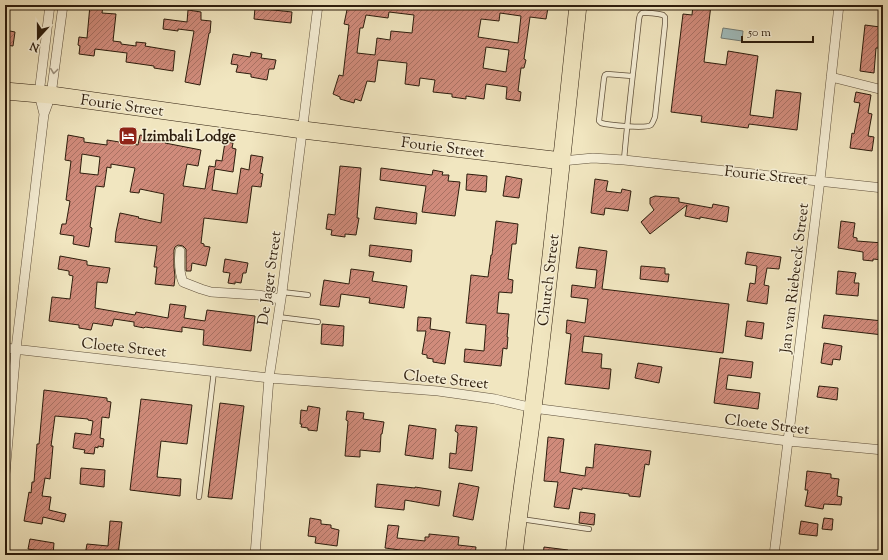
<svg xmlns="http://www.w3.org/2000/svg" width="888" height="560" font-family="'Sorts Mill Goudy',serif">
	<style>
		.water { fill: #a0bdbe; stroke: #727d77 }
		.building { fill: url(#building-hatch); stroke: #2d1d0d; fill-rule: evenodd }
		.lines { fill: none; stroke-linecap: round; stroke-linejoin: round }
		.lane-casing { stroke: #5e4f3a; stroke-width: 6 }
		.street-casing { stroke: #5e4f3a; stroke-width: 10 }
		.highway-casing { stroke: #2d1d0d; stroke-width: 18 }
		.lane { stroke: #f6efd6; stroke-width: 4.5 }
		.street { stroke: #f6efd6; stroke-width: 9 }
		.highway { stroke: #f1e6c0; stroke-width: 17 }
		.oneway { stroke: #9c907c }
		.labels { text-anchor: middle; stroke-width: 3; stroke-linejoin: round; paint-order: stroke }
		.street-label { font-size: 15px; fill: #2d1d0d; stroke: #f6efd6 }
		.poi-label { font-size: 15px; font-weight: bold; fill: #2d1d0d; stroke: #f6efd6; text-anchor: start }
	</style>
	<defs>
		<pattern id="building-hatch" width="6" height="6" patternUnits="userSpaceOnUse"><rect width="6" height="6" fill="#d08b7b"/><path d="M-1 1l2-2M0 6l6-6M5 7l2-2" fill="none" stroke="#a97163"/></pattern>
	</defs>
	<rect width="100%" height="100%" fill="#f1e6c0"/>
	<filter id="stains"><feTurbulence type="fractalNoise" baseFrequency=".005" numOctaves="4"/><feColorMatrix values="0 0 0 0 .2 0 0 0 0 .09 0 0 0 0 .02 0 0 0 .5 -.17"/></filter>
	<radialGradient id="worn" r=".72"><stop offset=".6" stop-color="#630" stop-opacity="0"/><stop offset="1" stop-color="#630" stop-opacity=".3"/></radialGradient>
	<!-- water -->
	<path class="water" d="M723 28 743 31 742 41 721 38Z"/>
	<!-- building -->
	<path class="building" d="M90 5 103 6 102 13 116 14 113 41 121 42V44L136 46V42L146 43 145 46 175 51 173 71 154 68V66L126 62 127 53 95 49 94 56 79 54 80 46 78 45 79 37 87 38Z
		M348 5H360L375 8V5H414L434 8V5L442 6V5H523L548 8 546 19 530 17 524 59 526 60 524 68H521L518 91 521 92 520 101 506 99 507 87 486 84 484 99 466 96V99L452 97V94L433 92 435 80 420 78 419 86 405 84 407 63 378 60 375 82 367 81 361 101 355 99 354 103 340 99V97L333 94 339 75 343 76 349 25 344 24ZM389 12 414 15 412 33 391 31 390 40 377 38 375 55 357 53 360 28H363L366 15 388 18ZM500 13 521 16 518 43 478 37 481 19 499 21ZM486 47 509 50 506 72 483 68Z
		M693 5H711L704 62 726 65 728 51 758 56 750 115 773 118 776 90 801 93 797 130 749 124 748 128 701 122 702 116 671 112 683 14 692 15Z
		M255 8 292 12 291 23 254 19Z
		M188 10 201 12V20L211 21 210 33H209L200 85 185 82 194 31 178 29V31L163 29 164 19 187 22Z
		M865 25 880 27 879 31 883 32V48H876L874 73 860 71Z
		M5 30 15 32 13 46 5 45Z
		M251 52 262 54 261 58 276 60 274 69H269L267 80 251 77V74L236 72 238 65 231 64 233 54 250 57Z
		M856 92 871 95 868 113 872 114 868 136 874 137 872 151 850 148 852 133 854 134 860 103 854 102Z
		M68 135 84 138V142L107 145V140L138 145 140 135 165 139V143L201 150 198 166 187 164 183 186 205 189 209 166 215 167 216 160 222 161 225 142 233 143 232 148 236 149 233 172 215 169 212 190 237 194 241 168 249 170 251 155 263 157 260 173 263 174 261 187 252 186 247 223 204 218 201 243 204 244V246L210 247 206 266 192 263 191 271H186V249L183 246 178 245 175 247 174 250V267L175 277 174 286 155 284 157 267H154L157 246 115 242 116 232 120 213 139 217 138 218 161 223 164 194 140 189 139 193 130 192 135 168 111 164V168L107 167 104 187 96 186 90 227 92 228 89 247 73 244 74 236 60 234 62 224H66L70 201 66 200 71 161 65 160ZM82 154 100 157 98 175 80 173Z
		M340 166 361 168 357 218H359L356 235 345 234V237L331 235 332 230 326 229 328 214 335 215Z
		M381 168 432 175 433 170 443 172 442 175H449L448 181 460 182 455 216 422 212 426 186 380 180Z
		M467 174 487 176 486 192 466 190Z
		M506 176 522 179 519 198 503 196Z
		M595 179 608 181 606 191 621 193 622 189 631 191 628 211 605 208 604 215 591 213Z
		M655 196 679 198V202L712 208 713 204 729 207 727 222 700 217V219L685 216 687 205 650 234 641 222 654 210 650 204V198Z
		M376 207 417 213 416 224 374 219Z
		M496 221 518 224 516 244H512L508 279 513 280 512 293 499 292 497 313 509 314 507 337H508L507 349 503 348 501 366 464 362 465 349 484 351 486 325 466 323 471 275 488 277 491 255H492Z
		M841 221 855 223 853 237 857 238V241L883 243V260L873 259V261L863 260V252L838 248Z
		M370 245 412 250 411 262 369 256Z
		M579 247 607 251 602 289 729 304 723 353 584 336 582 352 602 354 601 368 611 369 609 389 565 384 571 334 566 333 567 320 585 323 588 299 571 297 572 285 595 288 597 270 576 268Z
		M747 252 781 257 779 269 767 268 764 285 769 286 767 304 747 301 750 283 755 284 757 266 745 264Z
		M60 256 87 261V265L110 268 107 283 97 282 95 308 135 315 136 312 168 318 170 304 186 306 184 318 205 321 207 310 255 316 251 351 203 345 204 330 182 327V332L145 327 144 328 134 326V322L114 319 112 326 93 323 91 330 79 328V325L49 321 52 297 70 299 73 276 69 275V271L58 269Z
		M225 259 248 263 246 273H243L241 283 235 282V284L228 283 230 273 223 272Z
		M641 266 665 268V274H669L668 282 640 279Z
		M351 269 374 272 372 281 407 286 404 308 369 303 370 298 341 294 339 307 320 305 324 280 349 284Z
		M838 271 856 273 854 283H859L858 296 836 294Z
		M824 315 883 321V335L822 328Z
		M418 317 431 318 430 329 450 332 445 364 433 362V359L427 358V355L422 354 426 331H417Z
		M747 321 764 323 762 339 745 336Z
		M322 324 344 326 343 346 321 344Z
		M824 343 842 346 840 360 833 359 832 365 821 363Z
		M720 358 753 362 751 378 728 375 726 389 760 393 758 409 714 403Z
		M638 363 662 367 659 383 635 378Z
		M819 386 838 388 837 400 817 397Z
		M44 390 107 398V401L111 402 109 418 102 417 100 438 104 439 103 447 98 446V448L95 447 94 454 84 453 85 450 73 448 75 433 91 435 93 421 88 420V419L55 416 51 446H53L50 479 45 478 42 496 51 497 49 510 66 514 64 522 43 517 42 524 24 521 29 492 31 493 32 482H34L37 444H39Z
		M141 399 192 405 187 444 161 441 157 477 181 479 180 496 130 490Z
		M220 403 244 406 232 499 208 497Z
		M308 406 320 408 317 431 308 430V428L301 427 302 424H300L301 410 307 411Z
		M347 411 364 413 363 419 384 422 382 434H381L380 452 360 450V457L345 456 348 421 346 420Z
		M409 425 436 429 433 459 405 455Z
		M456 425 477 427 472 471 449 468 450 453 456 454 458 433 455 431Z
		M548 437 564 439 560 472 585 476 586 467 593 468 595 444 651 451 649 465 645 464 640 497 629 496V494L597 490 582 488V490L573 488 569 509 554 507 558 482 544 481Z
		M81 468 105 470 104 487 80 484Z
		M807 471 831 474V478L839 479 837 496 842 497 841 505 824 504 823 509 805 506 808 490H805Z
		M459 483 479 487 473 520 453 516Z
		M377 484 415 488V487L441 491 439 506 405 500 404 510 375 507Z
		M580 512 595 514 594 525 579 523Z
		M310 518 321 520V524L331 525V528L339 530 337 546 315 543 316 537 308 536Z
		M824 518 833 519 832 530 822 529Z
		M110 521 122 522 118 555H85L87 544 108 546Z
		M801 521 818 524 817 536 799 534Z
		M388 525 399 526 397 538 425 541V537H429V534L459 537 458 545 476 547 475 555H423V553L385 548Z
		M30 539 54 543 53 555H41V551L28 549Z
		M544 547 568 550V555H543Z"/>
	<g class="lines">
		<defs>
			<path id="lane" d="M624 160C628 113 634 66 639 19 640 16 639 15 642 13 646 12 659 14 663 15L665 17V24L655 117C654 119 653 123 651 125 646 129 608 125 601 123L599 121 604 78 605 75 607 74 632 76
				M282 292 308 295
				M278 317 318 322
				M199 497 214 371
				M521 519 589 529"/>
			<path id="street" d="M831 77 883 90
				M44 114 39 94 50 5
				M562 161 593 158 624 160 883 188
				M180 251C179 261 179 272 183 282L201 289 211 292 258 295 280 299
				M5 348 269 378 438 391 495 399 533 408 788 441 883 450
				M5 474 16 349 44 114 51 95 63 5
				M255 555 269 378 282 292 318 5
				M774 555 820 180 839 5"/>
			<path id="highway" d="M5 91 51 95 303 130 562 161
				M514 555C519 506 527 457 533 408 550 274 564 139 578 5"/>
		</defs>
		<!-- lane casing -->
		<use href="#lane" class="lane-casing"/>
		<!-- street casing -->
		<use href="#street" class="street-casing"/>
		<!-- highway casing -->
		<use href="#highway" class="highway-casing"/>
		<!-- lane -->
		<use href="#lane" class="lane"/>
		<!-- street -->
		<use href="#street" class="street"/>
		<!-- highway -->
		<use href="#highway" class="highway"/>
	</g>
	<!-- one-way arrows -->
	<defs><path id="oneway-chevron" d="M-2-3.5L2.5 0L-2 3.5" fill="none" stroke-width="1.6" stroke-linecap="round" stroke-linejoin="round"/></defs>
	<use class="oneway" href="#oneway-chevron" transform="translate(54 71) rotate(97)"/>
	<!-- icons -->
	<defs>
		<symbol id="hotel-square" viewBox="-11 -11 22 22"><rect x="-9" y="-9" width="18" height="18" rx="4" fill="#8f2418" stroke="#f6efd6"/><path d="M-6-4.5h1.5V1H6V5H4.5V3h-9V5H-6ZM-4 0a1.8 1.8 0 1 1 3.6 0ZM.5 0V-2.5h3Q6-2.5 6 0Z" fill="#fff"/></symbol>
	</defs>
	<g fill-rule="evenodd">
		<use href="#hotel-square" x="117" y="125" width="22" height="22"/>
	</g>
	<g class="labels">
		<!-- street labels -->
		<g class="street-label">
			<text transform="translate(122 105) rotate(8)" y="5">Fourie Street</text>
			<text transform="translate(443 147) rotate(7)" y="5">Fourie Street</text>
			<text transform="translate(766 175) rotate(6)" y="5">Fourie Street</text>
			<text transform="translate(269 278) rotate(-82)" y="5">De Jager Street</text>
			<text transform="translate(794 278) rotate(-83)" y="5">Jan van Riebeeck Street</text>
			<text transform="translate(548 280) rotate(-83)" y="5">Church Street</text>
			<text transform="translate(124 347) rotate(6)" y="5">Cloete Street</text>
			<text transform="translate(446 379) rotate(6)" y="5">Cloete Street</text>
			<text transform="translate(767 424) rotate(7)" y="5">Cloete Street</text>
		</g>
		<!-- poi labels -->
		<g class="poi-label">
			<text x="142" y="141">Izimbali Lodge</text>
		</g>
	</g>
	<!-- margin -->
	<rect width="888" height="560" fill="none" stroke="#f1e6c0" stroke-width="20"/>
	<rect x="6" y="6" width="876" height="548" fill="none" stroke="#2d1d0d" stroke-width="2"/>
	<rect x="10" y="10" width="868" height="540" fill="none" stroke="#2d1d0d"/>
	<!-- north arrow -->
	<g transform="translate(38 38) rotate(201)" stroke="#f6efd6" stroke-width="3" paint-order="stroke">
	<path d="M0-3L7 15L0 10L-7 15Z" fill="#2d1d0d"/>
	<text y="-6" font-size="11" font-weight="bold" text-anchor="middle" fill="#2d1d0d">N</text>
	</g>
	<!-- scale -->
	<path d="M742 36v6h71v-6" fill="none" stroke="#2d1d0d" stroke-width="2"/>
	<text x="748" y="36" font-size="12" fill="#2d1d0d" stroke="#f6efd6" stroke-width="3" paint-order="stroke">50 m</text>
	<rect width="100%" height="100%" filter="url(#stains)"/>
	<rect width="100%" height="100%" fill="url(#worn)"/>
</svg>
